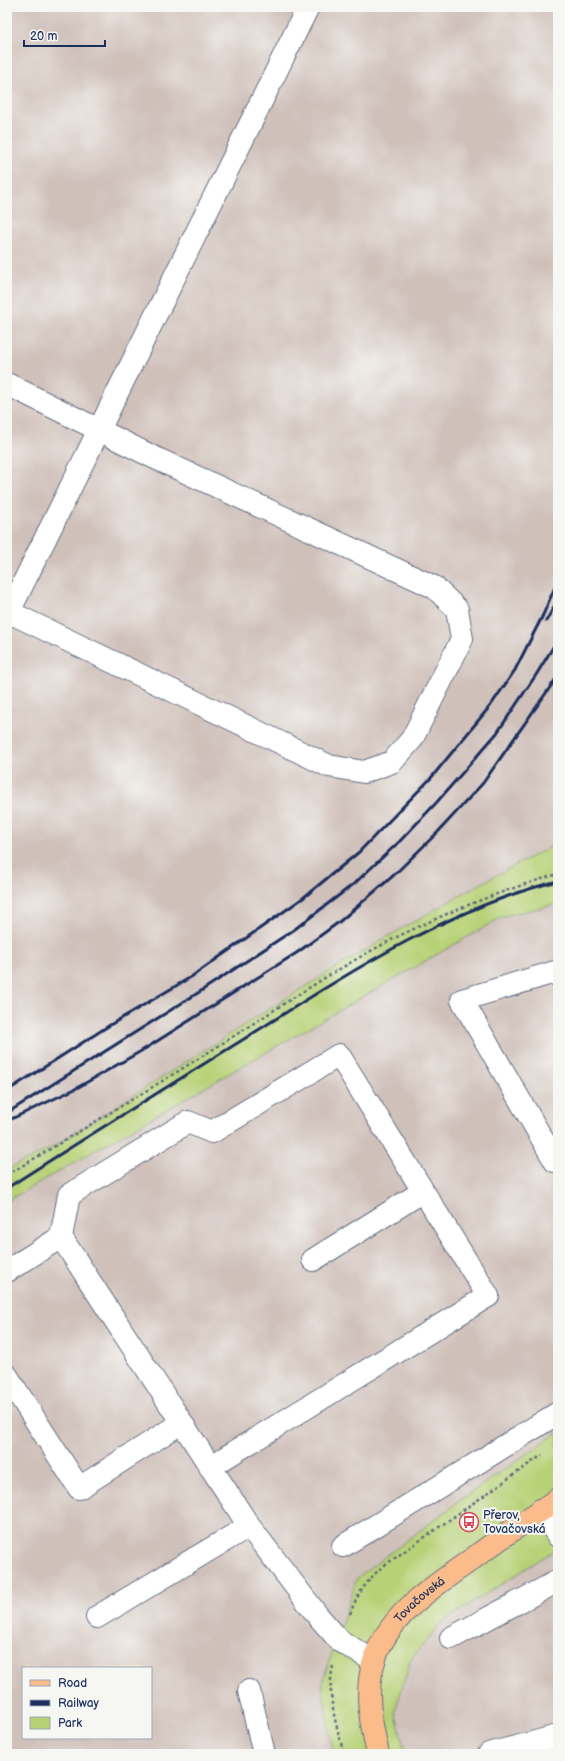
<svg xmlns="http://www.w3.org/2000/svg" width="565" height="1761" font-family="'Balsamiq Sans',sans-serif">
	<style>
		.industrial { fill: #cfc0ba; fill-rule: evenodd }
		.green { fill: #b7d176; stroke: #69806a }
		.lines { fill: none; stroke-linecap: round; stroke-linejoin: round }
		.minor-casing { stroke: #626d80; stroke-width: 24 }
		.major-casing { stroke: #626d80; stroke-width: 24 }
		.path { stroke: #626d80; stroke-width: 2.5; stroke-dasharray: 3 3; stroke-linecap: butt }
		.minor { stroke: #fff; stroke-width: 22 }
		.major { stroke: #fabc8b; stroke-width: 22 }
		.rail { stroke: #1b2f5e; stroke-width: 3 }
		.labels { text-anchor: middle; stroke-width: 4; stroke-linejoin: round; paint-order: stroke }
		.poi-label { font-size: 12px; fill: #1b2f5e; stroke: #f6f6f2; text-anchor: start }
		.street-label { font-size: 12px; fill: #1b2f5e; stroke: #f6f6f2 }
	</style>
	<rect width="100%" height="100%" fill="#f6f6f2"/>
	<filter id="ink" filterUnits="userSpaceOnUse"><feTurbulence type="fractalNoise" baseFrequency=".025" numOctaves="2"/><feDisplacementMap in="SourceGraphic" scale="8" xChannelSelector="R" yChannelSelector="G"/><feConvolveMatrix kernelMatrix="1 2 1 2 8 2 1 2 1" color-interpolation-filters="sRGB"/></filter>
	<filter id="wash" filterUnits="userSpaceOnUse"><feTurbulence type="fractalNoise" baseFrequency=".012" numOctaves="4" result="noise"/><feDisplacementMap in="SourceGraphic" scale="16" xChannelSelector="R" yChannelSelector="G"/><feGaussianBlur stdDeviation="0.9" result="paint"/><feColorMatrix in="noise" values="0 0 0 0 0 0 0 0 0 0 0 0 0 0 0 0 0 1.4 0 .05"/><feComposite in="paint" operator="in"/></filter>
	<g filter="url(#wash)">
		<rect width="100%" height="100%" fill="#e7e1bf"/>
		<!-- industrial -->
		<path class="industrial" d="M7 7H558V843L512 866 51 1148 7 1170Z
			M558 904V1432L458 1502 357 1578 322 1683 329 1732 334 1754H7V1201L504 916ZM23 1668H151V1738H23Z
			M558 1548V1754H406L395 1711 410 1659 441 1623Z"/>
		<!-- green -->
		<path class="green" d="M558 843V904L504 916 7 1201V1170L51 1148C217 1043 382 932 558 843Z
			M558 1432V1548L441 1623 411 1659 395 1711 406 1754H334L329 1732 322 1683 357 1578 458 1502Z"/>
	</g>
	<g filter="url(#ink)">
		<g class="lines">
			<defs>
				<path id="minor" d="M7 384 151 456 434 587 457 609 462 639 412 739 392 762 364 772 329 766 9 612
					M7 616 308 7
					M558 971 462 1000 555 1161H558
					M61 1237 69 1195 188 1122 212 1132 339 1055 488 1296 210 1467
					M313 1260 422 1192
					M7 1271 61 1237 249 1526 318 1616 340 1641 374 1661
					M7 1376 79 1488 181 1423
					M541 1510 558 1536
					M343 1546 558 1413
					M97 1617 249 1526
					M451 1638 558 1581
					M249 1691 264 1754
					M489 1754 558 1736"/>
				<g id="major">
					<path id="s1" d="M378 1754C371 1722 364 1694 374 1661 388 1615 433 1587 471 1560 499 1539 528 1519 558 1499"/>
				</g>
			</defs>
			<!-- minor casing -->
			<use href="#minor" class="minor-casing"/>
			<!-- major casing -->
			<use href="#major" class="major-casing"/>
			<!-- path -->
			<path class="path" d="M7 1175C73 1135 139 1096 204 1055 268 1015 332 970 399 936 450 911 503 890 558 874
				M350 1614C358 1593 366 1582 382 1567L542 1455
				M333 1666C326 1696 337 1726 344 1754"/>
			<!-- minor -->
			<use href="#minor" class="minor"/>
			<!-- major -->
			<use href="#major" class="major"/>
			<!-- rail -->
			<path class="rail" d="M555 7 558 15
				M546 621 558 600
				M7 1091 110 1025 191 977 303 898 359 852 431 778 491 705 515 670 543 615 558 580
				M7 1113 201 991 295 929 355 883 400 841 437 802 497 733 536 675 558 639
				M7 1121 75 1089 143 1050 298 952 339 922 394 875 438 832 483 783 558 676
				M7 1188C88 1136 170 1085 252 1034 347 974 448 908 558 881"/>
		</g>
	</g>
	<!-- icons -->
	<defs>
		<symbol id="bus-ring" viewBox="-11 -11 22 22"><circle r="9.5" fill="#f6f6f2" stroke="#d1495b" stroke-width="1.5"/><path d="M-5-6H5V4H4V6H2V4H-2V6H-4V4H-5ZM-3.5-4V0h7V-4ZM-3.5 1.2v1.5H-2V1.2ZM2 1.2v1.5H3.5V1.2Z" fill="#d1495b"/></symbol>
	</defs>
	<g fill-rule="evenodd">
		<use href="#bus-ring" x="458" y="1511" width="22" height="22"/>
	</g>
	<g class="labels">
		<!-- poi labels -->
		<g class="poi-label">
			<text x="483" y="1519">Přerov,<tspan x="483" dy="14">Tovačovská</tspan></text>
		</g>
		<!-- street labels -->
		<g class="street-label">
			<text dy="4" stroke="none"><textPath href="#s1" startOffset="172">Tovačovská</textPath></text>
		</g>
	</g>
	<!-- margin -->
	<rect width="565" height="1761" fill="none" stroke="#f6f6f2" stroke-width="24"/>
	<!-- legend -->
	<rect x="22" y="1667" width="130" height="72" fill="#f6f6f2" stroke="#9ea6b7"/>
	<rect x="30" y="1680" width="20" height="6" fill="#fabc8b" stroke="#9ea6b7"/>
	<text x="58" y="1687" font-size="12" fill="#1b2f5e">Road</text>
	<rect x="30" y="1700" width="20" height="6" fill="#1b2f5e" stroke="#9ea6b7"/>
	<text x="58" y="1707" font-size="12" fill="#1b2f5e">Railway</text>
	<rect x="30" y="1717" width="20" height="12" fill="#b7d176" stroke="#9ea6b7"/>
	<text x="58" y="1727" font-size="12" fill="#1b2f5e">Park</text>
	<!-- scale -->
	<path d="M24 40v6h81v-6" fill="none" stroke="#1b2f5e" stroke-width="2"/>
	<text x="30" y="40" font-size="12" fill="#1b2f5e" stroke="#f6f6f2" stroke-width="3" paint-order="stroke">20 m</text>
</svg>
